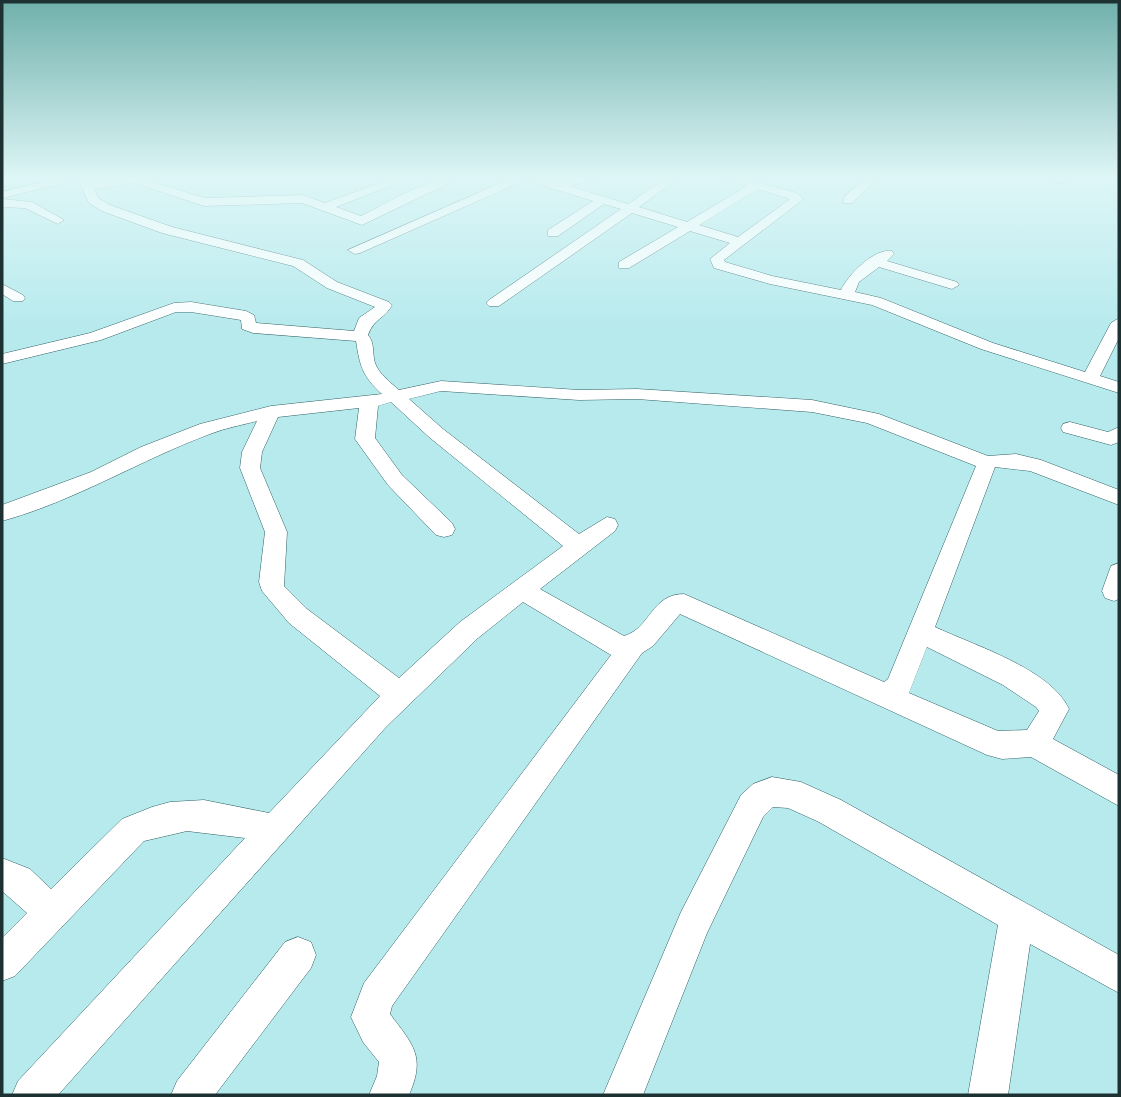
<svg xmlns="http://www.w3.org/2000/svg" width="1121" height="1097" font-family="Poppins,sans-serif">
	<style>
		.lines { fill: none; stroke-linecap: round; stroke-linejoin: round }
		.minor-casing { stroke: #306064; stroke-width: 1 }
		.minor { fill: #fff; fill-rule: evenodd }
	</style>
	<rect width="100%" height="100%" fill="#b6eaed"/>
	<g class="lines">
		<defs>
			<path id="minor" d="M62 177H86L91 182 136 177 205 198 303 195 325 203 382 182 381 177 395 178 397 180 390 186 336 207 361 216C392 201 427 177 462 177L362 225 302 203 204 206 135 183 94 189 98 198 110 205 172 227 303 260 337 282 389 302 392 305C385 319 374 318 368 335 375 343 372 353 375 363 379 374 390 382 399 390L441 381 579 390 637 389 812 400 879 414 988 456 1016 454 1041 460 1119 490V505L1030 471 995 467 935 627C973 645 1051 669 1069 709L1053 739 1119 775V806L1031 757 1002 759 987 755 680 614 653 646 642 653 392 1006 390 1014C413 1045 426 1056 409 1095H369L377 1076 379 1062 363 1042 351 1017 364 983 611 655 523 602 478 638 386 727 58 1095H12L18 1081 245 838 187 831 144 841 15 976 2 981V938L27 913 2 891V858L30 869 51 889 122 819 152 807 170 802 204 800 269 813 380 696 289 623 262 591 259 582 265 532 240 468 242 452 257 421C242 425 225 428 210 434 140 460 75 501 2 521V505L91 472 141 447 200 424 271 406 382 394C362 376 360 366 356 341L253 333 242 329 241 320 191 312H176L101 340 2 364V354L90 333 174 303 191 302 246 311 254 315 256 323 354 331 359 318 375 307 327 288 293 266 162 233 102 211 89 203 80 183 76 180 2 198V192ZM441 391 579 400 637 399 812 412 867 423 976 466 888 679 884 682 684 594C651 594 651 628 624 636L540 589 615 531 618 525 615 519 607 517 579 534 443 429 409 399ZM391 402 429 437 563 546 460 622 399 678 307 609 284 586 287 532 260 468 262 452 278 417 359 408 355 439 388 485 436 535 444 537 452 535 455 529 452 523 402 475 375 438 378 406ZM927 647 1003 685 1036 707 1039 711 1027 730 998 731 909 693Z
				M514 177H538L557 182 582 177H600L599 179 569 186 628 204 668 177H680L639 207 687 222 747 186 720 179 719 177H736L797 193 803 199 801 201 724 260 725 262 772 276 841 290C848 275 874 248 892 251L894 254 887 261 957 282 959 285 952 289 879 267 859 282 855 292 881 298 993 343 1085 372 1111 323 1119 318V338L1100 376 1119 382V393L981 349 872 305 770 284 714 268 710 259 730 243 690 231 629 268H619V262L678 227 632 213 499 306H489L486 303 489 300 621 209 604 204 558 236H548V230L593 201 525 180 360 253 355 254 348 250ZM758 189 790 199 738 237 699 225Z
				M867 177H879L852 203H844V197Z
				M1043 177H1062L1068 180 1062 183Z
				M2 199 32 202 64 220 58 224 25 208 2 207Z
				M2 284 23 295 25 298 23 301H13L2 294Z
				M1070 422 1108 432 1119 427V442L1111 445 1063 432 1061 428 1063 424Z
				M1119 563V599L1114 601 1105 598 1102 591 1111 566Z
				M772 777 801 782 841 800 1119 955V993L1030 944 1008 1095H968L998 925 819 822 788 808 773 807 763 817 707 933 643 1095H603L681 912 741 795 753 784Z
				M298 937 311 942 316 955 311 968 215 1095H171L177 1081 285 942Z"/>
		</defs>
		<!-- minor casing -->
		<use href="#minor" class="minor-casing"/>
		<!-- minor -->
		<use href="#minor" class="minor"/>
	</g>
	<!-- sky -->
	<linearGradient id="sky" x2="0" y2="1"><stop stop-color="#6fb0ab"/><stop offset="0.54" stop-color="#def6f7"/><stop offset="1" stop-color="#def6f7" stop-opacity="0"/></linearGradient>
	<rect width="1121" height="330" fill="url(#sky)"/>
	<!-- border -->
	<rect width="1121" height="1097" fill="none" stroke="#1d3133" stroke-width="7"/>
</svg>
